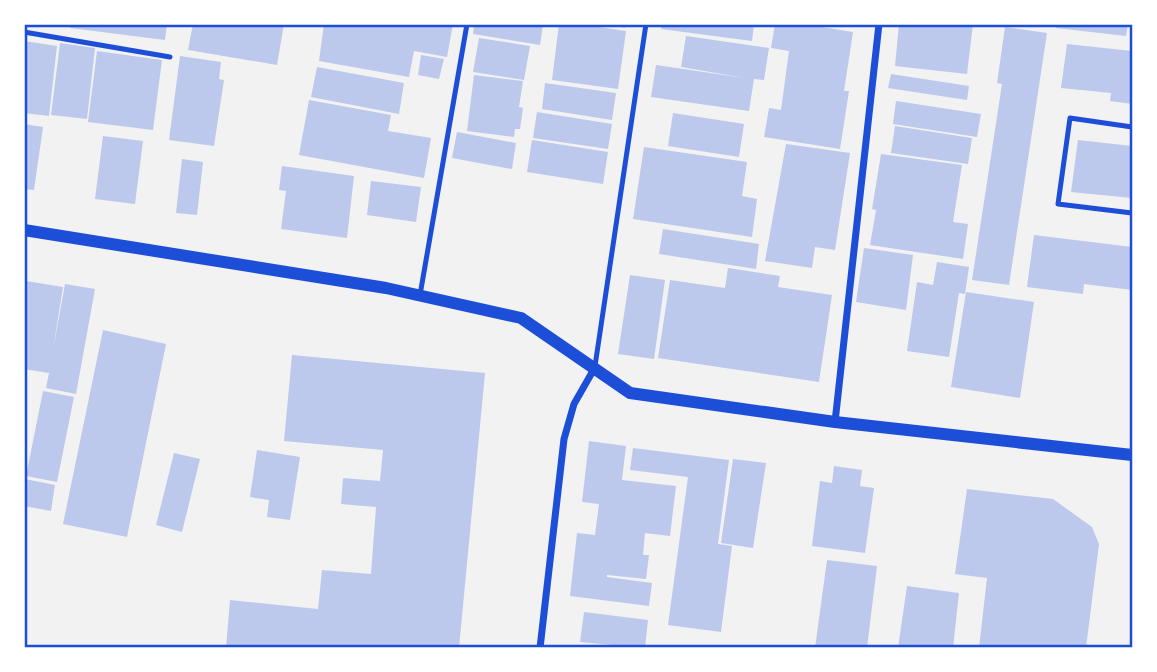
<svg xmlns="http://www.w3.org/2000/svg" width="1157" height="672" font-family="'Sofia Sans Condensed',sans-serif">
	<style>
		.building { fill: #bdc9ec }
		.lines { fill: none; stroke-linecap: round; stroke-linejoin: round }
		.service { stroke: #1d4ed8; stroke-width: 5 }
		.minor { stroke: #1d4ed8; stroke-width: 7 }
		.tertiary { stroke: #1d4ed8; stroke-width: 12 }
		.neatline { fill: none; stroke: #1d4ed8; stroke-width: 2.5 }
	</style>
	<rect width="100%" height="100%" fill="#f2f2f2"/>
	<!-- building -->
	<path class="building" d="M70 24H167L165 40 70 28Z
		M193 24H284L277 65 188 50Z
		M324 24 329 25 453 24 447 57 414 51 409 77 319 61Z
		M474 24H543L540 45 473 34Z
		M559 24H579L626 31 618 89 552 80Z
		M609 24H626L625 28Z
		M662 24H754L752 41 661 29Z
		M775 24H803L853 32 844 91H849L840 149 764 137 769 108 781 110 789 51 771 48Z
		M899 24H973L967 74 895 66Z
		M1056 24H1128L1126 36 1056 28Z
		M1005 27 1047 33 1009 285 972 280 1002 84 997 83Z
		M686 36 769 48 764 80 754 79 749 111 651 97 656 65 745 78 681 67Z
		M479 38 530 46 524 80 473 72Z
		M24 41 57 46 49 116 24 113Z
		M60 43 95 48 87 119 51 115Z
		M1067 44 1132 51V104L1110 101 1111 93 1061 88Z
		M97 51 162 60 153 130 88 122Z
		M421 55 444 59 439 79 418 75Z
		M180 56 221 62 219 79 224 80 214 146 169 140Z
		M317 67 404 83 399 114 311 97Z
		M891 74 969 86 967 100 888 88Z
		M474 75 523 81 519 107 523 108 520 129H515L514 137 467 131Z
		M545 83 616 93 612 120 542 109Z
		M309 100 391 115 388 131 431 138 424 178 299 155Z
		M896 101 981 114 977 137 893 124Z
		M537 112 612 124 608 149 533 138Z
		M673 113 744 124 739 157 668 146Z
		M24 124 43 127 34 190 24 189Z
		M895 126 972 138 968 164 891 153Z
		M457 132 516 143 512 169 452 158Z
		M103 136 143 141 135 204 95 199Z
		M532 140 608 152 603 184 527 172Z
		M1078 140 1132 146V198L1071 192Z
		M786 144 850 153 835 250 815 247 812 268 765 261Z
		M644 147 747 162 742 196 757 199 752 237 633 219Z
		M881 154 962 165 953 222 968 224 963 259 870 245 876 210 872 209Z
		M182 159 203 162 197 215 176 213Z
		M282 166 354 176 347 238 281 229 286 191 279 190Z
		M371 181 421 187 416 222 367 215Z
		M663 229 759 244 756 269 659 254Z
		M1034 235 1132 247V290L1084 284 1083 294 1027 287Z
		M864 248 913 255 906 310 856 302Z
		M937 262 969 267 965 294 959 293 949 357 907 351 917 282 933 285Z
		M728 268 780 276 778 287 832 295 819 382 658 358 670 280 725 288Z
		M630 275 665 280 654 359 618 354Z
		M26 281 63 287 53 350 65 284 95 289 76 394 46 388 49 373 24 369Z
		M966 292 1034 302 1020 398 951 387Z
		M103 330 166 344 127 537 63 524Z
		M292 355 485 373 459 648H226L230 600 318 609 322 570 371 574 376 507 341 504 343 478 380 481 383 450 284 441Z
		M43 391 74 397 57 482 26 476Z
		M589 441 626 446 622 480 676 486 670 536 645 533 643 555H649L646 579 607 575V577L652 583 649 606 570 596 577 533 595 535 599 504 582 502Z
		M633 448 729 460 718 544 732 546 721 632 668 625 688 477 630 470Z
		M257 450 300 457 290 520 267 517 269 500 250 497Z
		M174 453 200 459 182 532 156 525Z
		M733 459 766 463 753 548 721 543Z
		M834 466 862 470 860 486 874 488 865 553 812 546 820 481 832 483Z
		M25 479 55 485 51 511 24 506Z
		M967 489 1053 499 1092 527 1099 544 1086 648H979L987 578 955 574Z
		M827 560 877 566 867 648H815Z
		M907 586 959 593 953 648H898Z
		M584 612 648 620 645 648 580 642Z"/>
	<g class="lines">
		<!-- service -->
		<path class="service" d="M24 32 170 57
			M1132 127 1070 118 1058 204 1132 213
			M420 295 467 24
			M595 366 646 24"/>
		<!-- minor -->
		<path class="minor" d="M835 422 879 24
			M540 648 564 439 574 404 594 369"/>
		<!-- tertiary -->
		<path class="tertiary" d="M24 230 386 288 521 318 630 393 835 422 1132 455"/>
	</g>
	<!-- border -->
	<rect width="1157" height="672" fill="none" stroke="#ffffff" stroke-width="52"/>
	<rect x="26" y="26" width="1105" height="620" class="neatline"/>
</svg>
